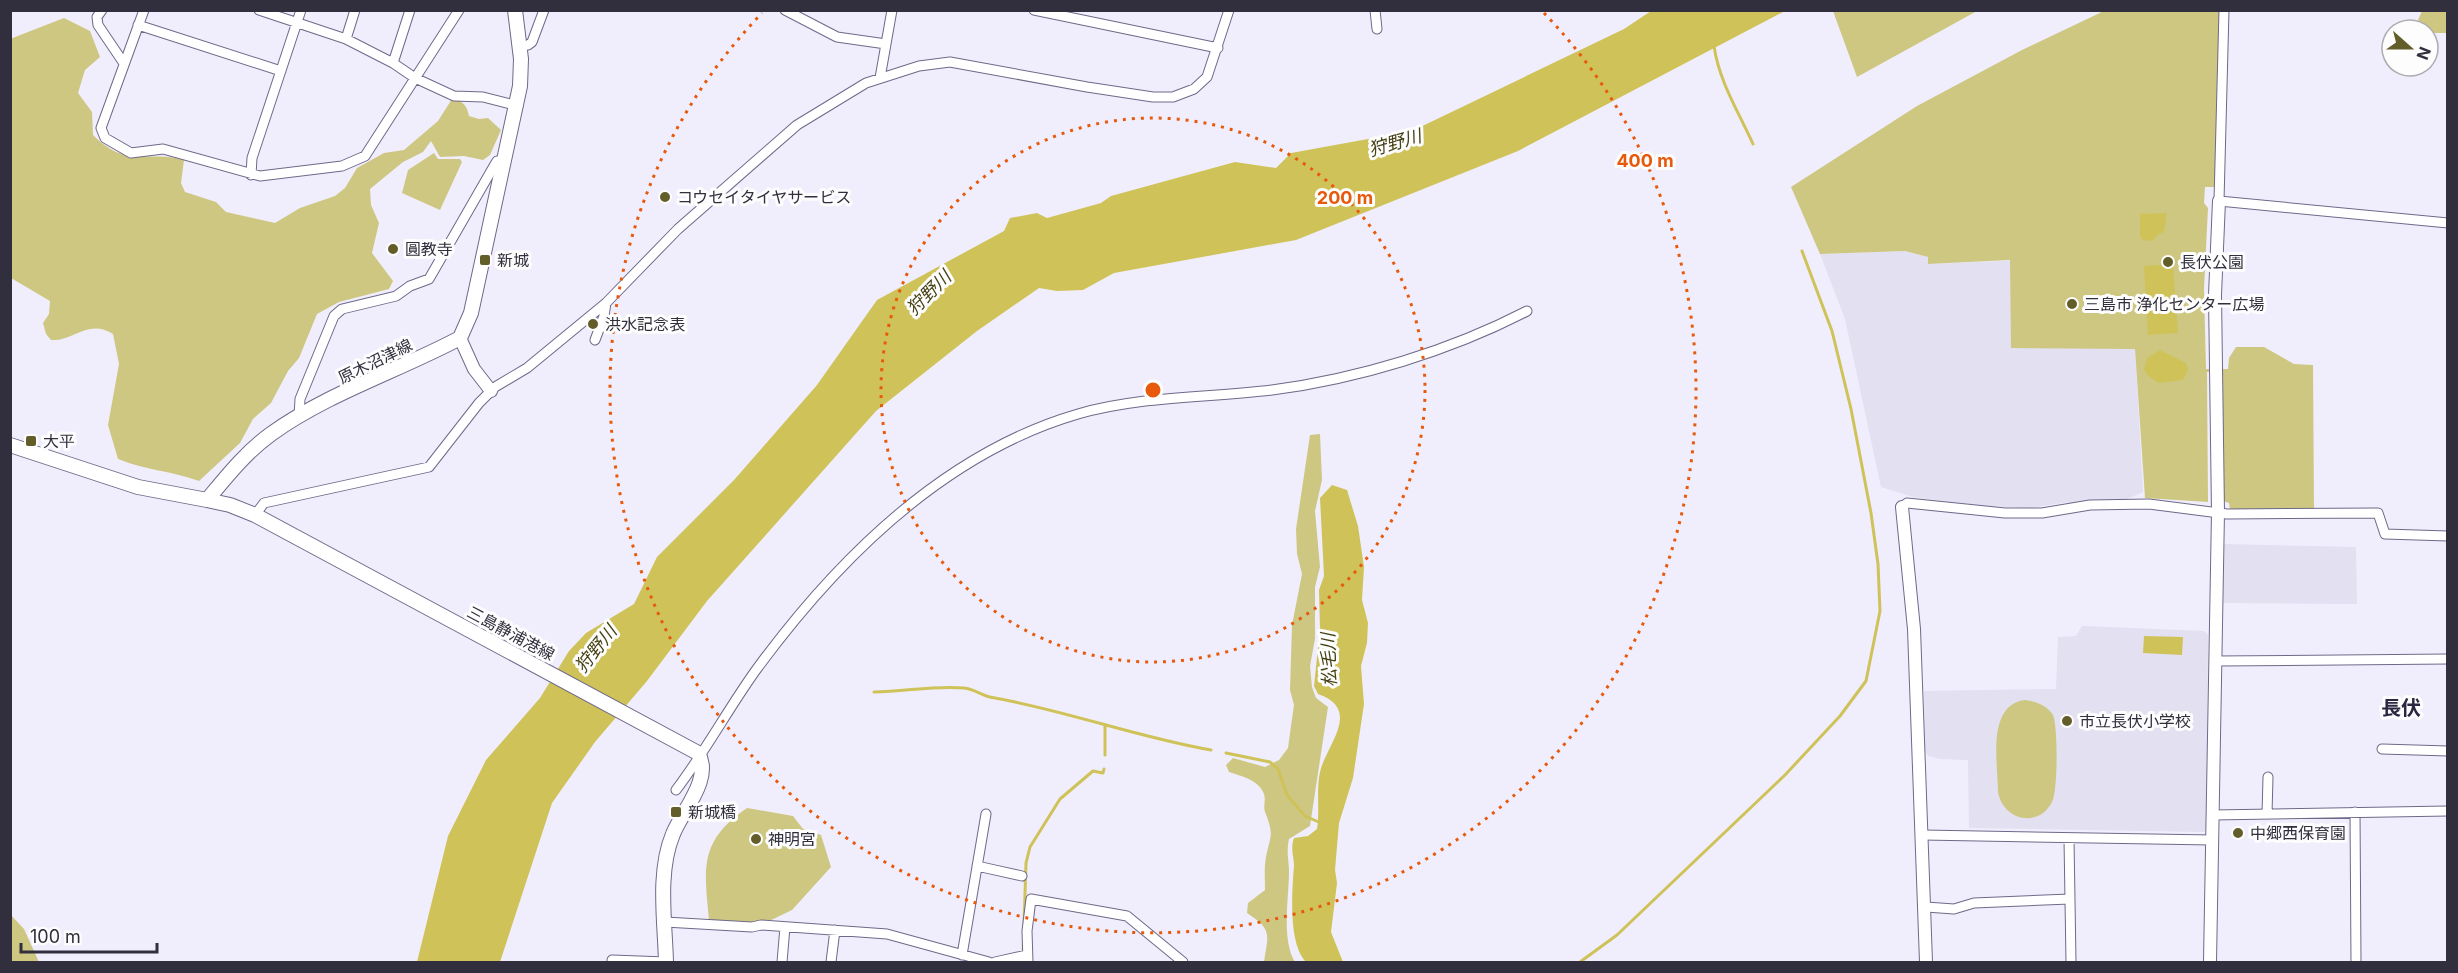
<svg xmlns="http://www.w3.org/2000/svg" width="2458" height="973" font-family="Inter,'Noto Sans JP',sans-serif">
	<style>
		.built { fill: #e2e0f1 }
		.green { fill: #cec782 }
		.water { fill: #cfc259 }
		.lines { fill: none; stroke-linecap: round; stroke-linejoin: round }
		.stream { stroke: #cfc259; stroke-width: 3 }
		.minor-casing { stroke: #6e6989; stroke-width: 11 }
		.tertiary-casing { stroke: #6e6989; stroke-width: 14 }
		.secondary-casing { stroke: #6e6989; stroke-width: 16 }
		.minor { stroke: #fff; stroke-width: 9 }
		.tertiary { stroke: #fff; stroke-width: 12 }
		.secondary { stroke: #fff; stroke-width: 14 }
		.ring { fill: none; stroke: #e8590c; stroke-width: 3; stroke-dasharray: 3 6 }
		.poi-dot { fill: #635d2a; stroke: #fdfdfd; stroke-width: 2 }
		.labels { text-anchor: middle; stroke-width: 6; stroke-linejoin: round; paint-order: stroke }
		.poi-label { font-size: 16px; fill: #312f3d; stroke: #fdfdfd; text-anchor: start }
		.street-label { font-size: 16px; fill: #312f3d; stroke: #fdfdfd }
		.water-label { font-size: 18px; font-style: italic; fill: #464114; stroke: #fdfdfd }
		.quarter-label { font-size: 20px; font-weight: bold; fill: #2b2641; stroke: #fdfdfd }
		.centre { fill: #e8590c; stroke: #fdfdfd; stroke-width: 3 }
		.ring-label { font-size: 18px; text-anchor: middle; font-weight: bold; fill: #e8590c; stroke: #fdfdfd; stroke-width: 6; stroke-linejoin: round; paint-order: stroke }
	</style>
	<rect width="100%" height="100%" fill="#f0eefc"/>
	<!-- built -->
	<path class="built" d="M1905 251 1928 257V264L2130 256 2143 492 2120 502 2069 504 2068 502 2030 508 1965 505 1913 497 1881 487 1845 319 1820 254Z
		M2223 544 2356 547 2357 604 2223 603Z
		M2082 626 2204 631 2208 635 2207 829 2204 832 1969 828 1968 760 1940 759 1928 756 1925 751 1924 691 2056 689 2058 637 2076 636Z"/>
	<!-- green -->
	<path class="green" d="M2106 10 2220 11 2216 187H2205L2204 203 2208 208 2204 289 2206 369H2228L2229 358 2236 347H2264L2294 364 2313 365 2314 509 2230 510 2229 503 2223 501 2222 371 2207 372 2208 502 2145 498 2135 349 2011 348 2010 260 1928 264V257L1905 251 1820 254 1791 187 1917 106 2022 50Z
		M1833 11V10L1977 11 1857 77Z
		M2422 11H2447V33H2430L2418 20Z
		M64 18 90 31 100 57 85 70 78 93 92 112 93 135C127 169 146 150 184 160L181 183 185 192 216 202 226 212 275 223 300 208 335 196 345 188 357 168 384 153 404 150 438 121 452 99C463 100 467 106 469 116L479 119 488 118 501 130 490 155 483 160 464 156 440 157 431 141 423 152 403 162 370 189 371 205 379 223 372 253 393 281 389 289 339 302 317 314 299 358 288 371 271 403 253 419 240 443 199 481C172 471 145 470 118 459L108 425 119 364 113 334C88 318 73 342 51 340L46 334 43 323 49 314 50 301 11 278 10 39Z
		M434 153 438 159H460L462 162 440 210 402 193 408 170Z
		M1320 434 1322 480 1315 511 1320 567 1315 587V639L1310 666 1312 687 1316 698 1328 707 1310 826 1289 839C1286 854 1289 859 1289 872 1289 898 1281 939 1295 962H1264C1268 934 1273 930 1247 913L1248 903 1265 890C1265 879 1264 867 1266 857 1271 834 1274 835 1265 812 1263 806 1266 800 1264 794 1259 780 1241 776 1229 772L1226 765 1233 758 1265 767 1279 760 1288 748 1291 726 1294 705 1290 690 1292 625 1302 574 1297 554 1296 529 1310 435Z
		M2025 700C2035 701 2047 705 2053 715 2058 726 2058 791 2052 802 2038 829 2003 820 1998 792 1998 764 1986 705 2025 700Z
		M747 808 793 816 803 829 821 835 831 867 792 910 761 925 709 920C704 867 699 841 747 808Z
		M11 915 24 929 39 962H11Z"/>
	<!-- water -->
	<path class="water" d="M1651 11H1785L1518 151 1296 240 1114 273 1083 290 1057 291 1039 288 977 331 876 411 707 601 647 681 595 742 552 803 500 962H417L448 836 486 760 540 698 569 651 586 633 634 604 657 557 734 480 817 385 877 300 1004 231 1010 218 1037 213 1047 218 1101 203 1111 196 1235 162 1276 168 1291 153 1412 131 1624 29Z
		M2167 213 2164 232 2157 235 2153 241 2143 240 2140 236V214Z
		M2173 264 2178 333 2148 335 2144 266Z
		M2160 350 2186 363 2188 370 2183 380 2159 383 2147 375 2144 369 2147 358Z
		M1332 485 1347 490 1358 526 1364 567 1362 600 1368 623 1367 643 1361 666 1364 704 1353 778 1339 823 1335 870 1337 883 1331 932 1343 962H1306C1288 943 1292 892 1294 866 1294 856 1290 849 1294 838L1308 836 1317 829C1320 811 1316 790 1320 772 1326 745 1363 710 1318 694L1314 686 1320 629 1319 590 1324 576 1320 498Z
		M2144 636 2183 637 2182 655 2143 653Z"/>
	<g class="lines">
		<!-- stream -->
		<path class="stream" d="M1714 46C1719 81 1738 111 1753 144
			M874 692C905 692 933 685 964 688 974 689 981 695 990 697 1065 710 1136 737 1211 750
			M1226 753 1270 762 1278 769 1287 795 1305 816 1321 823
			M1105 755V725
			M1023 955 1026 863 1030 847 1060 799 1093 771 1103 773 1104 769
			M1580 962 1617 935 1785 775 1840 716 1866 681 1880 611 1878 564 1871 513 1851 409 1832 331 1802 251"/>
		<defs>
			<path id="minor" d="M102 10 97 17 98 25 123 62
				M144 10 101 128 105 138 131 153 163 149 260 176 342 166 365 156 459 10
				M259 10 346 39 393 63 415 78 454 96 483 97 518 106
				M785 10 837 37 886 44
				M1034 10 1218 48
				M1375 10 1377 29
				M2224 10 2219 201 2448 223
				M138 25 281 71
				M346 39 355 10
				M520 47 528 45 532 42 544 10
				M393 63 410 10
				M880 78 892 10
				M251 175 252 158 301 10
				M595 340 604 316 606 303
				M299 416 300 399 334 316 342 309 396 296 410 286 429 279 494 166 497 161H504
				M1902 507 1907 503 2005 513H2042L2090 505 2149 504 2227 514 2378 513 2385 534 2448 536
				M255 515 264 503 429 467 479 403 495 387 527 368 606 303 678 229 797 125 866 83 919 66 950 62 1087 87 1153 97H1173L1194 89 1207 77 1229 10
				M2216 661 2448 659
				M2382 749 2448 751
				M676 790C705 752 728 709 756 670 836 561 944 453 1078 414 1140 396 1208 398 1272 390 1357 379 1450 351 1527 311
				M2355 812 2356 962
				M2267 814 2268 777
				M2213 815 2448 811
				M1923 835 2212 840
				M2069 839 2071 962
				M977 866 1022 876
				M1926 907 1954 909 1974 903 2070 899
				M665 922 752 927 761 925 887 934 989 962
				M962 955 986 814
				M612 960 666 962
				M782 962 785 927
				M831 962 835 930
				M995 962 1027 955
				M1028 962 1027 931 1031 899 1127 916 1183 962"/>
			<path id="tertiary" d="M460 338 474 369 491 391
				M1902 507 1914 629 1926 962
				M2210 962 2218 512 2215 295 2219 201"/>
			<path id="secondary" d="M10 445 138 487 207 500C227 476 246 452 271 434 328 393 398 371 460 338L471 313 520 86 521 59 515 10
				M207 500 230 505 255 515 698 753C713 779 682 811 673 834 657 872 665 922 666 962"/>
		</defs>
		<!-- minor casing -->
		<use href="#minor" class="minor-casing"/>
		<!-- tertiary casing -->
		<use href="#tertiary" class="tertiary-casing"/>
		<!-- secondary casing -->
		<use href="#secondary" class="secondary-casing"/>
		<!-- minor -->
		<use href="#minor" class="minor"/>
		<!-- tertiary -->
		<use href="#tertiary" class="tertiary"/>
		<!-- secondary -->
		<use href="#secondary" class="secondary"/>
	</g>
	<!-- distance rings -->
	<g class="ring">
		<circle cx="1153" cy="390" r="272"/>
		<path d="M1544 13A543 543 0 1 1 762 13"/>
	</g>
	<!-- markers -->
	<g class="poi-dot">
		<circle cx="665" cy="197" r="6"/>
		<circle cx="393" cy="249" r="6"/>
		<rect x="479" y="254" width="12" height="12" rx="3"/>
		<circle cx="2168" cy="262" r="6"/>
		<circle cx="2072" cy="304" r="6"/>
		<circle cx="593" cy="324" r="6"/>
		<rect x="25" y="435" width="12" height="12" rx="3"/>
		<circle cx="2067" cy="721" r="6"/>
		<rect x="670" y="806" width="12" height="12" rx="3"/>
		<circle cx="2238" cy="833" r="6"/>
		<circle cx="756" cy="839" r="6"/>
	</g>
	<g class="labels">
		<!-- poi labels -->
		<g class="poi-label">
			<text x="677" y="203">コウセイタイヤサービス</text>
			<text x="405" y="255">圓教寺</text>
			<text x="497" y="266">新城</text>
			<text x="2180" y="268">長伏公園</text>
			<text x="2084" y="310">三島市 浄化センター広場</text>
			<text x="605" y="330">洪水記念表</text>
			<text x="43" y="447">大平</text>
			<text x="2079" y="727">市立長伏小学校</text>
			<text x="688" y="818">新城橋</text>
			<text x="2250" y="839">中郷西保育園</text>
			<text x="768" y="845">神明宮</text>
		</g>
		<!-- street labels -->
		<g class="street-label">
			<text transform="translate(375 361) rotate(-26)" y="6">原木沼津線</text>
			<text transform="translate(511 633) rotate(28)" y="6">三島静浦港線</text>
		</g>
		<!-- water labels -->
		<g class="water-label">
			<text transform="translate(1395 143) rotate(-16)" y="6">狩野川</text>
			<text transform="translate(929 293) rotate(-45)" y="6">狩野川</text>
			<text transform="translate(596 649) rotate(-51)" y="6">狩野川</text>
			<text transform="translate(1329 660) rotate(-92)" y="6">松毛川</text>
		</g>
		<!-- quarter labels -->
		<g class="quarter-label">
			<text x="2401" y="715">長伏</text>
		</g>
	</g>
	<circle cx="1153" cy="390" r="9" class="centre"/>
	<g class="ring-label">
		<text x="1645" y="167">400 m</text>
		<text x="1345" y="204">200 m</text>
	</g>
	<!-- border -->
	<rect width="2458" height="973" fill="none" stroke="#312f3d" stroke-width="24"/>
	<!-- north arrow -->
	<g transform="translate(2410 48) rotate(111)"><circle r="28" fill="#fdfdfd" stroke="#ababb0" stroke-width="1.5"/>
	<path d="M0-4.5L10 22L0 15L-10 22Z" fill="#635d2a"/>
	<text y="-9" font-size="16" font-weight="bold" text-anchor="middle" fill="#312f3d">N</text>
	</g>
	<!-- scale -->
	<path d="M21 943v9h136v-9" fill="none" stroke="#312f3d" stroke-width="3"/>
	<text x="30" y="943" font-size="18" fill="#312f3d" stroke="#fdfdfd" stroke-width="4.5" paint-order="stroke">100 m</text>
</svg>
